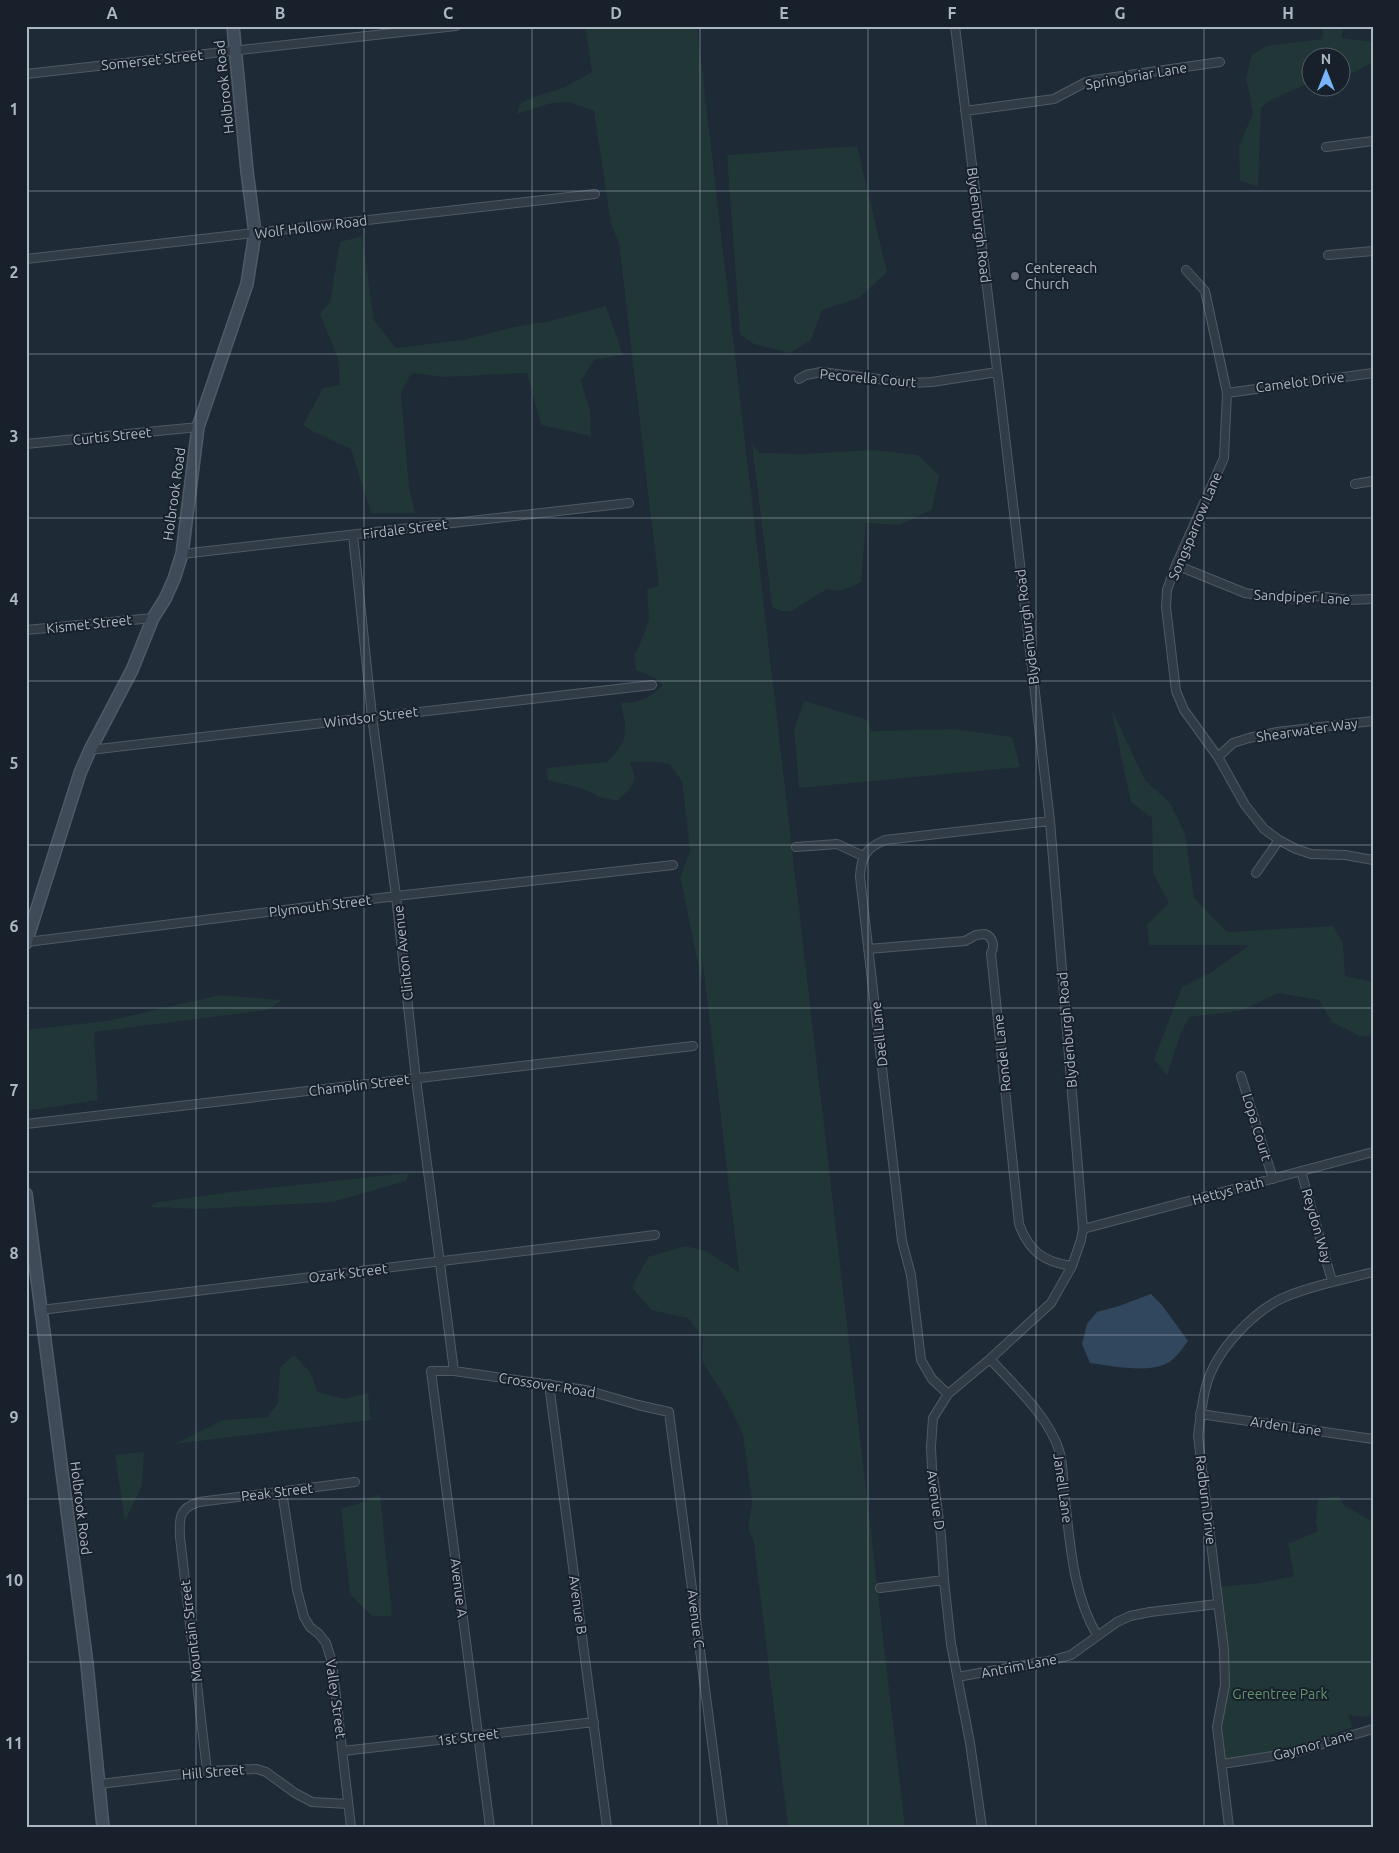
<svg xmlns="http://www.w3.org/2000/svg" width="1399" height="1853" font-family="Ubuntu,sans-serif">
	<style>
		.green { fill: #203637 }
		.water { fill: #31475e }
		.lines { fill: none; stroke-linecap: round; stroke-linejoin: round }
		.street-casing { stroke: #4f5a65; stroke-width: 10 }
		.secondary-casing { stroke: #4f5a65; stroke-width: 14 }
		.street { stroke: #323c47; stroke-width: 8 }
		.secondary { stroke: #404b5a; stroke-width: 11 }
		.grid { fill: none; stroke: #acb7c4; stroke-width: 1; stroke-opacity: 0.55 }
		.worship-dot { fill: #6b7280; stroke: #18212b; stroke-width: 2 }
		.labels { text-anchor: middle; stroke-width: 4; stroke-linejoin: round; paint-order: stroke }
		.street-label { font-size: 14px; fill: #acb7c4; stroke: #18212b }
		.poi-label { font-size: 14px; fill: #acb7c4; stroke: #18212b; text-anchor: start }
		.park-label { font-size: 14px; fill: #63946b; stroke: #18212b }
		.neatline { fill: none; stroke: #acb7c4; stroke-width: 2 }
		.grid-label { font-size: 16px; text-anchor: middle; font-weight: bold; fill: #acb7c4 }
	</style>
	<rect width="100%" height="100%" fill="#1e2a36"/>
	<!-- green -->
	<path class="green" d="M585 26H697L905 1827H788L754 1543 748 1528 752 1503 743 1434 726 1399 702 1361 703 1338 688 1318 651 1310 632 1287 648 1257 685 1246 706 1251 739 1272 703 964 702 982 680 877 690 851 682 781 670 765 660 762H630L635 778 630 789 617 801 600 797 584 789 548 780 546 768 607 762C630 738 627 735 621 703 639 703 650 698 663 685L655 678 636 670 634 655 640 644 649 620 647 589 659 586 619 243 611 224 594 111 569 102 552 103 517 114 520 104 536 96 563 88 592 72Z
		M1323 26H1343L1342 38 1373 42V62L1348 75 1342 76V58H1312L1311 82 1271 100 1261 108 1258 186 1240 181 1239 146 1253 113 1246 78 1252 54 1267 46 1322 39Z
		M857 146 887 272 859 298 822 310 811 340 790 353 754 344 740 334 727 155Z
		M362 236 374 320 396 348 463 340 514 327 550 321 606 306 623 355 594 360 581 381 590 411 591 436 541 425 527 373 445 377 413 373 409 377 401 393 409 487 415 513H371L351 449 314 432 303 425 323 388 340 385 338 358 320 314 330 302 340 242Z
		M752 444 760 453 802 454 873 450 918 455 939 476 932 509 900 525 866 523 861 582 841 591 827 589 792 611H781L772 607Z
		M804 701 868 720 871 731 954 729 1012 737 1020 767 799 788 794 729Z
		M1111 708 1145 780 1170 803 1185 833 1194 898 1227 932 1333 926 1343 943 1345 976 1373 982V1035L1362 1037 1332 1022 1319 1000 1278 993 1241 1011 1189 1017 1180 1035 1167 1076 1154 1059 1182 987 1210 973 1250 945H1149L1147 925 1169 903 1153 873 1152 818 1131 802Z
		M220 995 282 1000 267 1010 94 1032 98 1100 26 1111V1030L107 1021Z
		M409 1173 406 1181 333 1202 201 1209 149 1207 158 1202 230 1192Z
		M294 1355 310 1372 318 1392 345 1399 368 1393 371 1420 175 1444 223 1420 267 1417 278 1403 280 1367Z
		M144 1452 142 1485 125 1521 115 1455Z
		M380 1494 392 1616H372L350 1594 341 1508 358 1504Z
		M1339 1496 1344 1505 1373 1522V1715L1365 1717 1348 1715 1352 1727 1292 1750 1225 1761 1217 1727 1225 1685 1216 1587 1260 1583 1294 1576 1288 1544 1318 1531 1316 1522 1318 1499Z"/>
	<!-- water -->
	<path class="water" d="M1151 1294 1162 1305 1188 1341C1182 1349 1175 1360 1166 1364 1145 1373 1112 1366 1090 1363L1082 1344 1087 1324 1097 1312 1119 1306Z"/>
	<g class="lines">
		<defs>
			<path id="street" d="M955 26 1002 410 1050 821 1083 1229 1081 1240 1072 1266 1051 1303 990 1359 948 1394 933 1418 931 1447 932 1468 941 1536 944 1580 951 1644 970 1743 982 1827
				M26 74 456 26
				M965 111 1054 99 1086 82 1094 80 1220 62
				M1326 147 1373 141
				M1328 255 1373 251
				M26 259 595 194
				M1186 270 1205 291 1227 393 1224 458 1176 565 1167 590 1166 607 1176 691 1184 710 1218 757 1245 805 1264 829 1279 840 1296 849 1311 854 1345 855 1373 860
				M799 379 806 375 821 372 910 383 932 382 997 372
				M1227 393 1373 373
				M26 444 198 427
				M1355 484 1373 481
				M353 535 372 716 396 896 416 1079 454 1371
				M182 554 629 503
				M1176 565 1245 593 1272 597 1301 599 1317 596 1348 600 1373 599
				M26 630 153 618
				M90 750 652 685
				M1218 757 1233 743 1249 738 1277 732 1373 721
				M796 847 837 844 863 856
				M1256 873 1279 840
				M27 942 396 896 673 865
				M868 949 965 941 976 935 985 934C993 937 995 946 991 953L1019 1224C1029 1251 1043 1262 1072 1266
				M1241 1076 1273 1179
				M26 1124 693 1046
				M1301 1171 1332 1281
				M1083 1229 1373 1152
				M41 1310 655 1235
				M990 1359C1014 1385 1048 1416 1059 1450 1063 1462 1063 1478 1064 1491 1070 1540 1072 1593 1097 1635
				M549 1384 607 1827
				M948 1394 932 1379 921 1360 911 1275 902 1241 860 877C861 856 866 848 885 840L1050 821
				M1200 1414 1373 1439
				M282 1491 297 1590 304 1617 310 1627 319 1634 326 1643 332 1662 351 1827
				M880 1588 944 1580
				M957 1677 1053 1660 1071 1655 1117 1622 1130 1616 1150 1612 1217 1604
				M343 1751 594 1722
				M1222 1764 1292 1753 1373 1729
				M207 1771 180 1537C179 1518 179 1508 199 1502L355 1482
				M100 1784 207 1771 257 1769 266 1772 295 1793 312 1802 348 1804
				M490 1827 431 1371H454L586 1390 638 1405 669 1412 723 1827
				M1229 1827 1217 1727 1225 1685 1224 1650 1198 1436C1200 1418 1202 1400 1207 1383 1217 1350 1253 1311 1285 1297 1313 1285 1343 1280 1373 1272"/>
			<path id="secondary" d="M26 943 80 773 90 750 132 670 153 618 165 599 174 579 182 554 198 427 247 284 255 233 247 171 233 26
				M26 1194 87 1664 103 1827"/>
		</defs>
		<!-- street casing -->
		<use href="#street" class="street-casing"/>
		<!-- secondary casing -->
		<use href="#secondary" class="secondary-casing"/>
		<!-- street -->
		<use href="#street" class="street"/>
		<!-- secondary -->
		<use href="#secondary" class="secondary"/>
	</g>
	<!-- grid -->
	<path class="grid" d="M196 26V1827M364 26V1827M532 26V1827M700 26V1827M868 26V1827M1036 26V1827M1204 26V1827M26 191H1373M26 354H1373M26 518H1373M26 681H1373M26 845H1373M26 1008H1373M26 1172H1373M26 1335H1373M26 1499H1373M26 1662H1373"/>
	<!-- markers -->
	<circle class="worship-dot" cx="1015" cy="276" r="5"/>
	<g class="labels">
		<!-- street labels -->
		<g class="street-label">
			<text transform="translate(152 60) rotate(-6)" y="5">Somerset Street</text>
			<text transform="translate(1136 76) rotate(-10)" y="5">Springbriar Lane</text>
			<text transform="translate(224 87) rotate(-96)" y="5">Holbrook Road</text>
			<text transform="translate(979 225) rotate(83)" y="5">Blydenburgh Road</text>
			<text transform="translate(311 227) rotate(-7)" y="5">Wolf Hollow Road</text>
			<text transform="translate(868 378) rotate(5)" y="5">Pecorella Court</text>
			<text transform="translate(1300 382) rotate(-7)" y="5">Camelot Drive</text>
			<text transform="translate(112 436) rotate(-6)" y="5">Curtis Street</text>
			<text transform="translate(174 494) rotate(-82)" y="5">Holbrook Road</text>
			<text transform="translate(1195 526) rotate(-67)" y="5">Songsparrow Lane</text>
			<text transform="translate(405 529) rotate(-7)" y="5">Firdale Street</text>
			<text transform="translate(1302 597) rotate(3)" y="5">Sandpiper Lane</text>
			<text transform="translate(89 624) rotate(-6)" y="5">Kismet Street</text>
			<text transform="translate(1027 627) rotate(-97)" y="5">Blydenburgh Road</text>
			<text transform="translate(371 717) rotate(-7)" y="5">Windsor Street</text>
			<text transform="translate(1307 730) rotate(-8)" y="5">Shearwater Way</text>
			<text transform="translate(320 906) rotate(-7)" y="5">Plymouth Street</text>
			<text transform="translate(403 953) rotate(-96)" y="5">Clinton Avenue</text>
			<text transform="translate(1067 1030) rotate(-95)" y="5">Blydenburgh Road</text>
			<text transform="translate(879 1034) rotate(-96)" y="5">Daell Lane</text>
			<text transform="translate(1002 1053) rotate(-96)" y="5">Rondel Lane</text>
			<text transform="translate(359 1085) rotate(-7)" y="5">Champlin Street</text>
			<text transform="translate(1257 1127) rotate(73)" y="5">Lopa Court</text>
			<text transform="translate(1228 1191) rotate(-15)" y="5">Hettys Path</text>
			<text transform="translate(1317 1226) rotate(74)" y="5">Reydon Way</text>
			<text transform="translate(348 1273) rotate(-7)" y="5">Ozark Street</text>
			<text transform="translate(547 1385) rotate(9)" y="5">Crossover Road</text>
			<text transform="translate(1286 1426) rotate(8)" y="5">Arden Lane</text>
			<text transform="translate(1063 1488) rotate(82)" y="5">Janell Lane</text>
			<text transform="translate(277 1492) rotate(-7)" y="5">Peak Street</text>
			<text transform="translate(936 1500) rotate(82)" y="5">Avenue D</text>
			<text transform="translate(1206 1500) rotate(83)" y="5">Radburn Drive</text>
			<text transform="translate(81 1508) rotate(83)" y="5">Holbrook Road</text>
			<text transform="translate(459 1588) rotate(83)" y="5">Avenue A</text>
			<text transform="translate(578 1605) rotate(82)" y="5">Avenue B</text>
			<text transform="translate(696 1619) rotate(83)" y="5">Avenue C</text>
			<text transform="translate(191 1631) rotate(-97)" y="5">Mountain Street</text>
			<text transform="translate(1019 1666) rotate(-11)" y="5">Antrim Lane</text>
			<text transform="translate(336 1699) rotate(82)" y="5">Valley Street</text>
			<text transform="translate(468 1737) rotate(-7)" y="5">1st Street</text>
			<text transform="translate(1313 1745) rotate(-15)" y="5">Gaymor Lane</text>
			<text transform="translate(213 1772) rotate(-5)" y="5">Hill Street</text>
		</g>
		<!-- poi labels -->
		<g class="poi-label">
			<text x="1025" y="273">Centereach<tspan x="1025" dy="16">Church</tspan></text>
		</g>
		<!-- park labels -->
		<g class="park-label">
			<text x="1280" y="1699">Greentree Park</text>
		</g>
	</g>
	<!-- border -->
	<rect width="1399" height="1853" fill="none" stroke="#18212b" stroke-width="55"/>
	<!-- north arrow -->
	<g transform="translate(1326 72)"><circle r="24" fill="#18212b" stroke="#535d68"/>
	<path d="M0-4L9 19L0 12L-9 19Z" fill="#7ab4fa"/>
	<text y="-8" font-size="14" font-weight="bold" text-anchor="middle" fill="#acb7c4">N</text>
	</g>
	<rect x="28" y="28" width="1344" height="1798" class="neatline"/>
	<g class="grid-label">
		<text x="112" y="19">A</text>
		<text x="280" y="19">B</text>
		<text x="448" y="19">C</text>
		<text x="616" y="19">D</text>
		<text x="784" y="19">E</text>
		<text x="952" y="19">F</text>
		<text x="1120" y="19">G</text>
		<text x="1288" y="19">H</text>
		<text x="14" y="115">1</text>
		<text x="14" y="278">2</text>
		<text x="14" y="442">3</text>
		<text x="14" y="605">4</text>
		<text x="14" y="769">5</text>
		<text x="14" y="932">6</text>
		<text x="14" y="1096">7</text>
		<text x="14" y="1259">8</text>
		<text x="14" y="1423">9</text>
		<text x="14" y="1586">10</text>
		<text x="14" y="1749">11</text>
	</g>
</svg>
